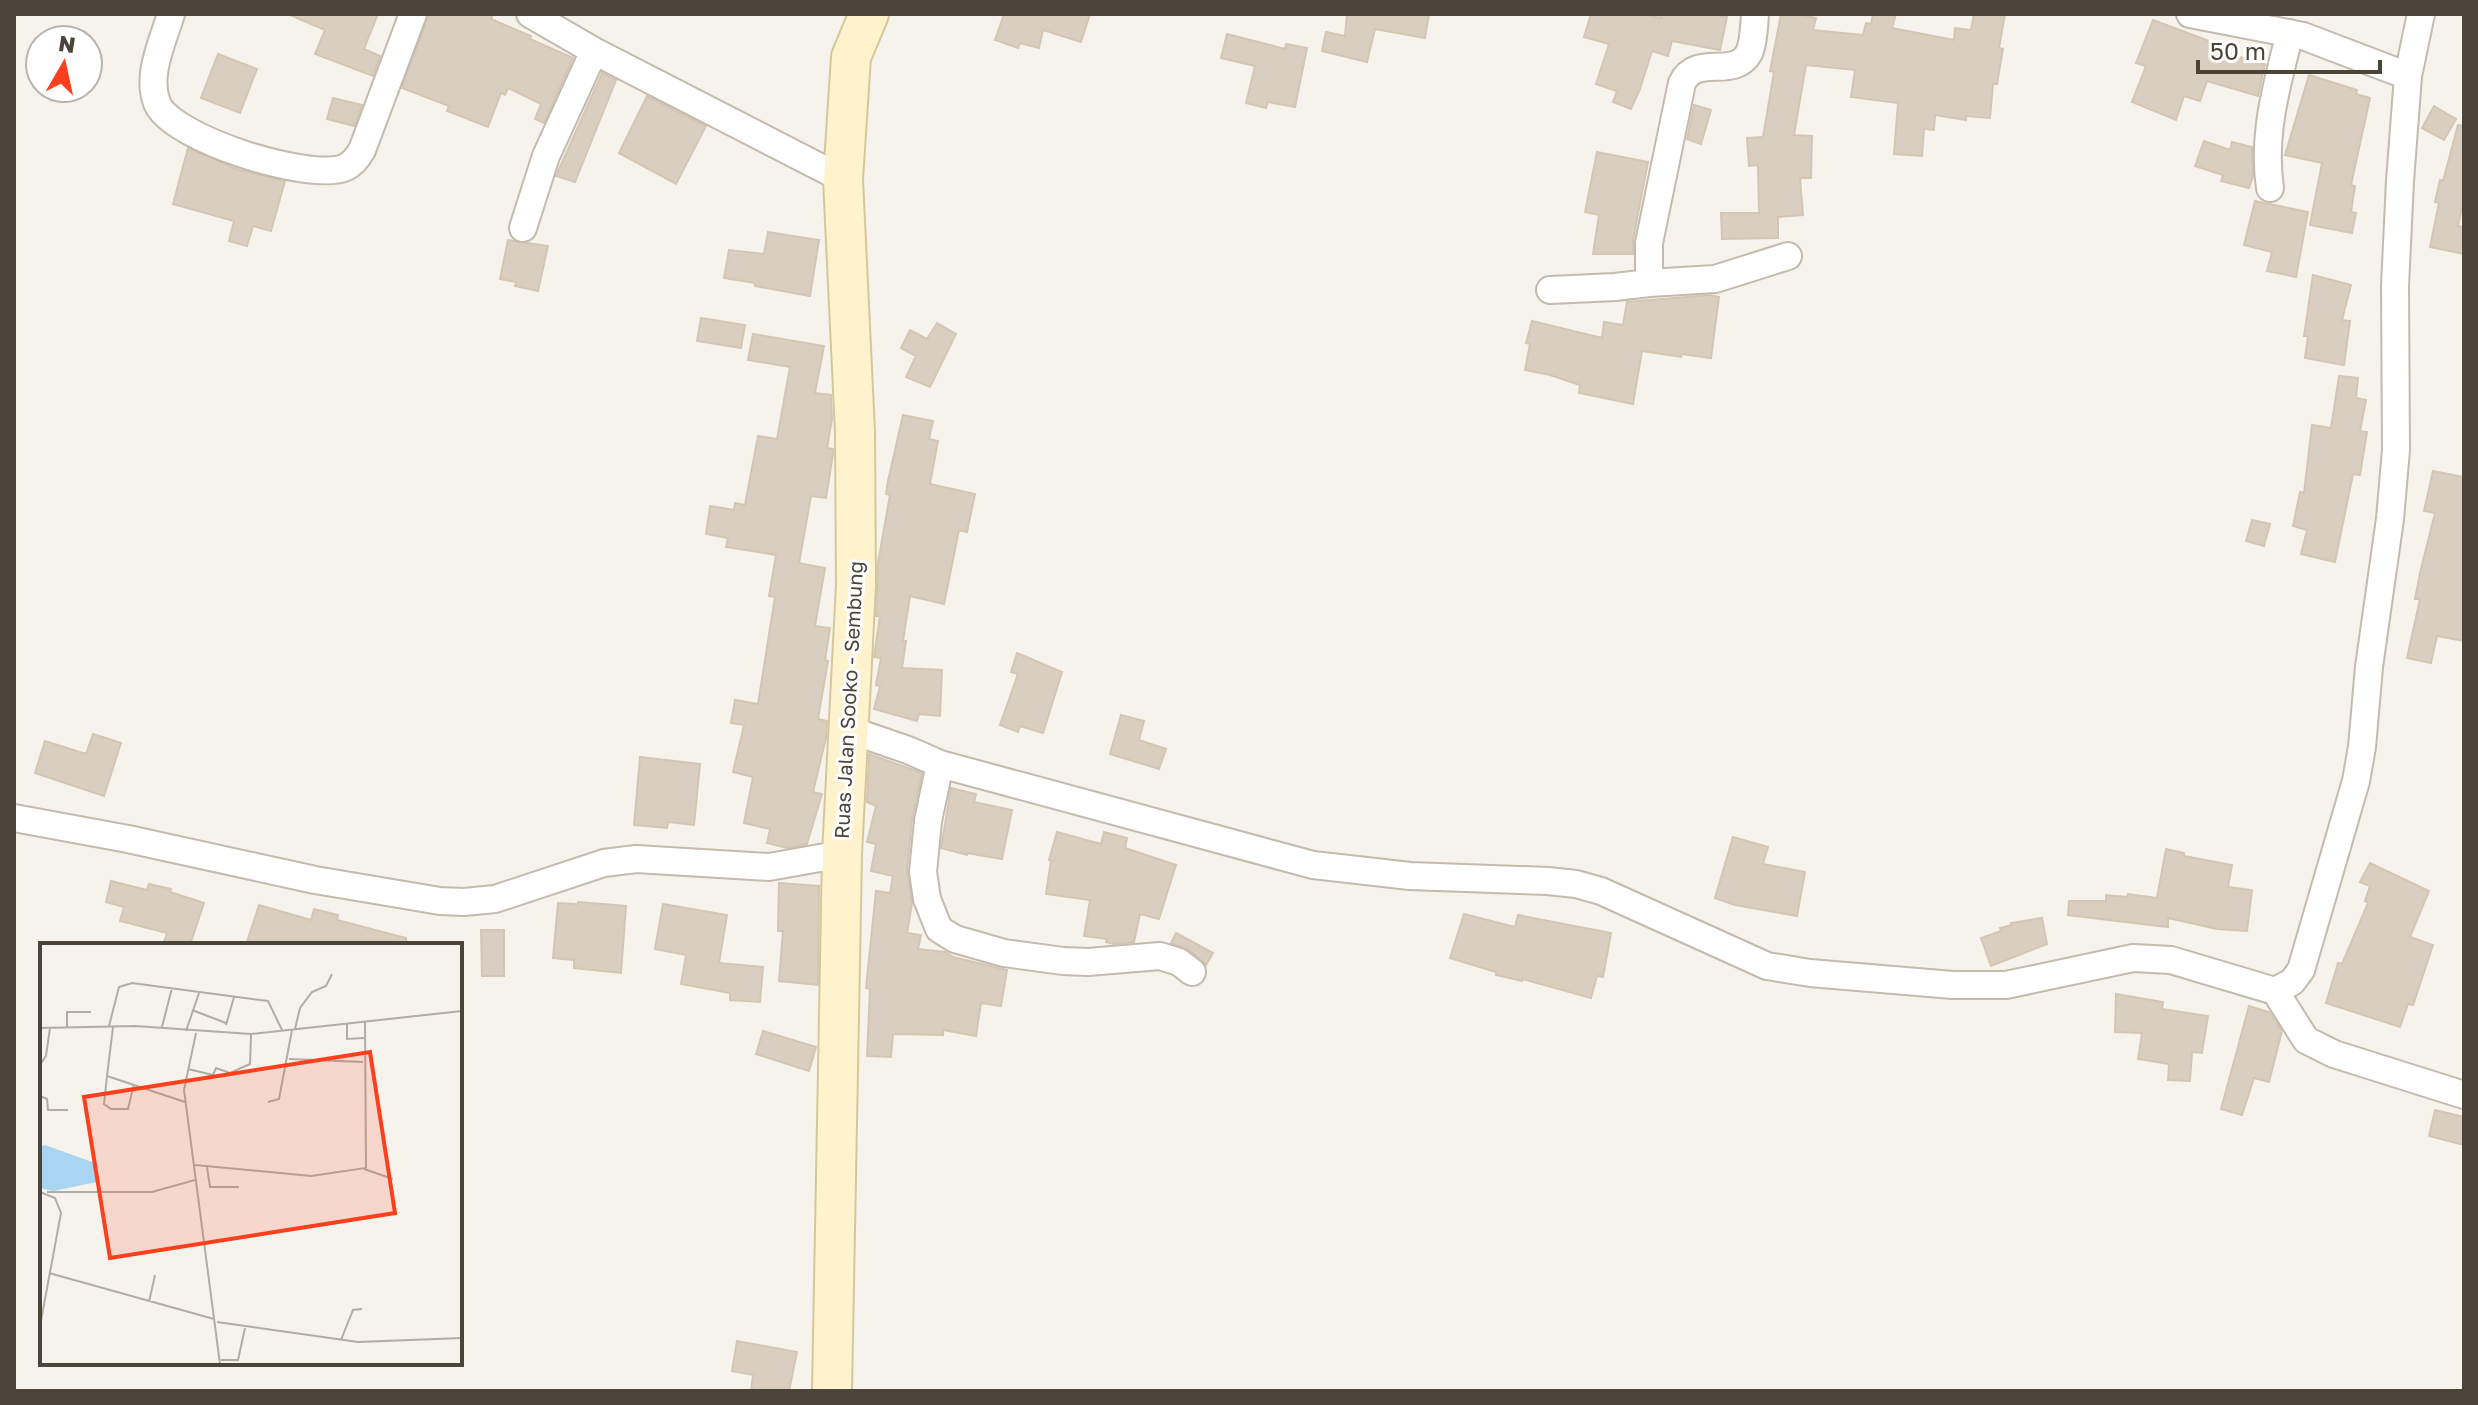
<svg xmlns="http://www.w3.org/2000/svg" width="2478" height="1405" font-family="'Golos Text',sans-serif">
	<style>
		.building { fill: #d8cfc1; stroke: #d3c7b4; stroke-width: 2 }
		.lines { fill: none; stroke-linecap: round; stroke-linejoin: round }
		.street-casing { stroke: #c2bbae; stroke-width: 30 }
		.secondary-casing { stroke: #d6c79b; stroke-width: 42 }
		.street { stroke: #fff; stroke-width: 26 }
		.secondary { stroke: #fff3cd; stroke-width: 38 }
		.labels { text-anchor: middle; stroke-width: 6; stroke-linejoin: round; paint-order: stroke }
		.street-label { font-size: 20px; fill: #4b4439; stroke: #fff }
		.inset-road { fill: none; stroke: #b2ada4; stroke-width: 2 }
		.view { fill: #fc3f1d; fill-opacity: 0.15; stroke: #fc3f1d; stroke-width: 4 }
		.inset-edge { fill: none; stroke: #4b4439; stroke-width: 4 }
	</style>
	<rect width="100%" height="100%" fill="#f6f3ec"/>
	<!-- building -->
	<path class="building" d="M288 14H378L364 49 380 56 373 76 315 54 325 30Z
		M429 14H493L491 19 531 36 530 39 573 58 544 123 535 119 541 104 508 88 505 95 501 93 488 127 447 111 449 106 402 88Z
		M1004 14H1090L1081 42 1043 30 1039 48 1020 43 1018 48 995 40Z
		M1347 14H1429L1425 38 1375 29 1367 62 1322 51 1326 32 1345 36Z
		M1591 14H1644L1660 18 1661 14H1708L1727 17 1720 50 1672 41 1668 56 1652 51 1640 89 1631 109 1613 102 1617 91 1596 84 1609 44 1584 37Z
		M1781 14H1797L1816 18 1813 30 1863 35 1866 23 1871 24 1873 14H1896L1892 28 1954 40 1955 28 1971 30 1974 14H2005L1999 48 2003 49 1997 84H1993L1990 118 1966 116V120L1935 115 1934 130 1924 129 1922 156 1894 154 1898 103 1851 97 1855 70 1806 65 1794 135 1812 136 1811 178H1800L1803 215 1778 217V238L1722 239 1721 213H1759L1758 165 1749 166 1747 138 1763 137 1774 72 1770 71Z
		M2153 20 2212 42 2210 49 2265 64 2258 96 2207 81 2200 101 2184 96 2176 120 2132 102 2146 66 2136 63Z
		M1227 34 1285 49 1286 44 1307 48 1295 107 1268 102 1266 108 1246 103 1255 66 1221 58Z
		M218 54 257 69 240 113 201 98Z
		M602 73 616 80 575 182 556 176Z
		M2309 75 2357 90 2356 94 2370 98 2351 185 2355 186 2351 212 2356 213 2352 233 2310 225 2322 163 2285 155Z
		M647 96 706 126 676 184 619 153Z
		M333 98 362 105 354 126 327 119Z
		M1694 105 1711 110 1701 144 1687 139Z
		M2434 106 2456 119 2444 140 2422 128Z
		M2458 125 2464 126V197L2458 226 2464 227V254L2430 247 2439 203 2435 202 2440 180 2443 181Z
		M2204 141 2230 150 2232 142 2252 147 2253 176 2249 188 2221 181 2223 175 2195 166Z
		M188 148 239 170 285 181 271 231 253 226 247 246 229 241 234 221 173 204Z
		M1597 152 1648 162 1633 240V254H1593L1599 215 1585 212Z
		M2255 201 2308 212 2296 277 2267 271 2272 252 2244 245Z
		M768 232 819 240 810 296 755 286V283L724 278 729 250 764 254Z
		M508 240 548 246 538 291 515 286 516 282 500 279Z
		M2313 275 2351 285 2342 320 2350 321 2344 365 2305 358 2308 336H2304Z
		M1710 295 1719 297 1711 358 1682 354 1681 357 1642 351 1633 404 1579 393 1580 385 1550 375 1525 370 1530 344 1526 343 1532 321 1602 338 1604 322 1623 325 1627 302Z
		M701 318 745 325 741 348 697 341Z
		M937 323 956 334 930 387 906 377 916 356 901 348 910 330 927 339Z
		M753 334 824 346 815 393 831 395 832 419 827 448 833 449V454L826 498 811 496 799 563 825 568 815 626 830 628 825 660 828 661 818 719 827 721 826 738 813 792 822 794 807 844 787 848 767 843 770 829 744 823 753 777 733 772 744 725 731 723 735 700 758 704 775 597 769 596 776 555 726 547 728 538 706 534 710 506 734 510 735 503 745 505 758 436 777 439 790 367 748 360Z
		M2339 376 2358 378 2356 398 2366 400 2360 431 2367 432 2360 475 2353 474 2335 562 2301 554 2307 530 2293 526 2300 492 2304 493 2312 425 2331 428Z
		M903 415 933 421 929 439 938 441 930 484 975 494 967 532 959 530 944 604 910 596 903 641H906L902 668 942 670 940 716 919 714 917 721 874 709 880 686 876 685 881 658 874 657 880 616H876L878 563 890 495 886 494 888 481Z
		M2433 471 2464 477V641L2437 636 2431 663 2407 658 2420 599H2415L2420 573 2435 513 2424 511Z
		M2252 520 2270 524 2264 546 2246 541Z
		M1017 653 1062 672 1043 733 1020 726 1018 732 1000 725 1018 674 1011 672Z
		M1121 715 1144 721 1139 740 1166 749 1159 769 1110 754Z
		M93 734 121 743 104 796 35 773 45 741 86 754Z
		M869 754 922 773 912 819 907 870 912 903 907 933 921 935 918 949 945 952 953 957 1007 970 1001 1006 981 1003 976 1036 943 1030V1035L893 1034 891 1057 867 1056 870 989 866 988 876 891 890 893 893 876 871 871 876 844 867 842 876 806 867 802Z
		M640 757 700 764 694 825 668 822 667 828 634 825Z
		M951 788 976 794 974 802 1012 810 1002 859 967 853V855L941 848Z
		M1057 832 1101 844 1104 832 1127 838 1125 848 1176 865 1159 919 1140 914 1134 942 1114 944 1106 942 1107 939 1084 936 1090 900 1046 894 1051 861 1049 860Z
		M1733 837 1768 847 1763 864 1805 872 1797 916 1735 905 1715 898Z
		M2166 849 2184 853V856L2232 865 2228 887 2252 890 2247 931 2217 929 2168 918V927L2068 915 2069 901H2106V895L2127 897 2128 894 2157 898Z
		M2370 863 2429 891 2410 937 2433 945 2413 1005 2408 1004 2400 1027 2326 1003 2338 963 2342 964 2368 903 2365 901 2370 886 2360 882Z
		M111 881 147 890 149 884 171 889 170 892 204 903 190 945H163L167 933 120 921 124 907 106 902Z
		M779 883 819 886 818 985 779 981 783 931H778Z
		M578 902 626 906 621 973 574 968V960L553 958 558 903 578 904Z
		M663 904 727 915 719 963 763 967 760 1002 730 1000V993L681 984 686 955 655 949Z
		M259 905 311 920 314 909 338 915 337 920 406 938V945H246Z
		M1464 914 1515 927 1518 915 1611 933 1603 977 1597 976 1591 998 1522 979V981L1496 975V972L1450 958Z
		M2042 918 2047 944 1991 966 1981 938 2001 931 2000 928 2012 925 2011 923Z
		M481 930H504V976H482Z
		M1176 933 1213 953 1206 965 1188 949 1171 943Z
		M2116 994 2163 1002 2162 1009 2208 1016 2202 1053 2192 1052 2190 1081 2168 1080 2169 1064 2138 1059 2142 1033 2115 1032Z
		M2249 1006 2269 1012 2282 1031 2269 1082 2254 1078 2242 1115 2221 1109Z
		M763 1031 816 1047 809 1071 756 1054Z
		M2435 1110 2464 1117V1145L2429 1136Z
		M737 1341 797 1352 789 1391H751L753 1375 732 1371Z"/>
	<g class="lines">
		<defs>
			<path id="street" d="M171 14C163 41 146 75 157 103 171 139 313 183 346 167 354 163 358 157 362 150L413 14
				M530 14 594 51 843 179
				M2190 14 2303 36 2408 76
				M2270 188C2262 135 2277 84 2290 33
				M523 228 546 156 594 51
				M1649 283 1715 279 1788 256
				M1550 290 1615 287 1649 283V243L1682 83C1696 53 1734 80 1749 53 1754 42 1754 26 1755 14
				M847 729 908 750 940 764 1313 865 1410 876 1548 881 1576 884 1601 891 1767 966 1810 973 1953 985H2006L2133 958 2171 960 2275 991 2292 982 2301 970 2356 781 2362 747 2369 667 2390 519 2396 450 2395 286 2400 181 2408 76 2421 14
				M940 764 928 821 923 872 927 899 939 929 955 939 1004 953 1063 961 1088 962 1160 956 1179 962 1192 972
				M14 818 128 839 315 880 440 901 464 902 495 899 604 863 636 859 769 867 842 854
				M2275 991 2306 1040 2334 1054 2464 1095"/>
			<path id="secondary" d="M832 1391 842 854 856 585 855 432 843 179 851 57 869 14"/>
		</defs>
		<!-- street casing -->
		<use href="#street" class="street-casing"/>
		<!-- secondary casing -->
		<use href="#secondary" class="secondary-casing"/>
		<!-- street -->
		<use href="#street" class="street"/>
		<!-- secondary -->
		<use href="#secondary" class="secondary"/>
	</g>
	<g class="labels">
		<!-- street labels -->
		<g class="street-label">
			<text transform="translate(849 700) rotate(-87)" y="7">Ruas Jalan Sooko - Sembung</text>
		</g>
	</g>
	<!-- overview -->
	<g transform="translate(40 943)">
		<rect width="422" height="422" fill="#f6f3ec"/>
		<path d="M5 202 55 220 57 239 13 248 0 245V203Z" fill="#a9d4f2"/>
		<path class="inset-road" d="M152 67 186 80M307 81V96L324 95M186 82 194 54M69 83 79 44 92 40 228 58 242 87M27 84V69H51M73 84 67 133 145 159M122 84 132 45M0 85 95 83 211 91 422 68M255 86 260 65 272 49 286 43 292 31M146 88 159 50M156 90 144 147 180 421M249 116 323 119M0 122 6 113 10 85M148 126 173 132 176 125 190 130 210 121 211 92M67 133 64 161 71 166H88L94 141M0 153 7 156 8 167H28M228 159 239 156 252 87M155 222 271 233 326 225 325 78M167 224 170 244H199M324 226 353 236M0 249 15 255 21 270 0 383M7 249H112L155 237M9 330 174 376M109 359 115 332M177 379 318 399 422 395M301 397 313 367 322 366M181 417H198L205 385"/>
		<path class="view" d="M330 109 355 270 70 315 44 154Z"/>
		<rect width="422" height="422" class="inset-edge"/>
	</g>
	<!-- border -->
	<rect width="2478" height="1405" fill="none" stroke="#4b4439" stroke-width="32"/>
	<!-- north arrow -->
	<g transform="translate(64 64) rotate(9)"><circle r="38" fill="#ffffff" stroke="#b7b4b0" stroke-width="2"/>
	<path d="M0-6L14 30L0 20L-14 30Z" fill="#fc3f1d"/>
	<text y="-12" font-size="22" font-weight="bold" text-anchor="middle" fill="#4b4439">N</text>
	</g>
	<!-- scale -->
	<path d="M2198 60v12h182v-12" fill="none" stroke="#4b4439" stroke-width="4"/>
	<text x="2210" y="60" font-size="24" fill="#4b4439" stroke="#ffffff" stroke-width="6" paint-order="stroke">50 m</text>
</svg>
